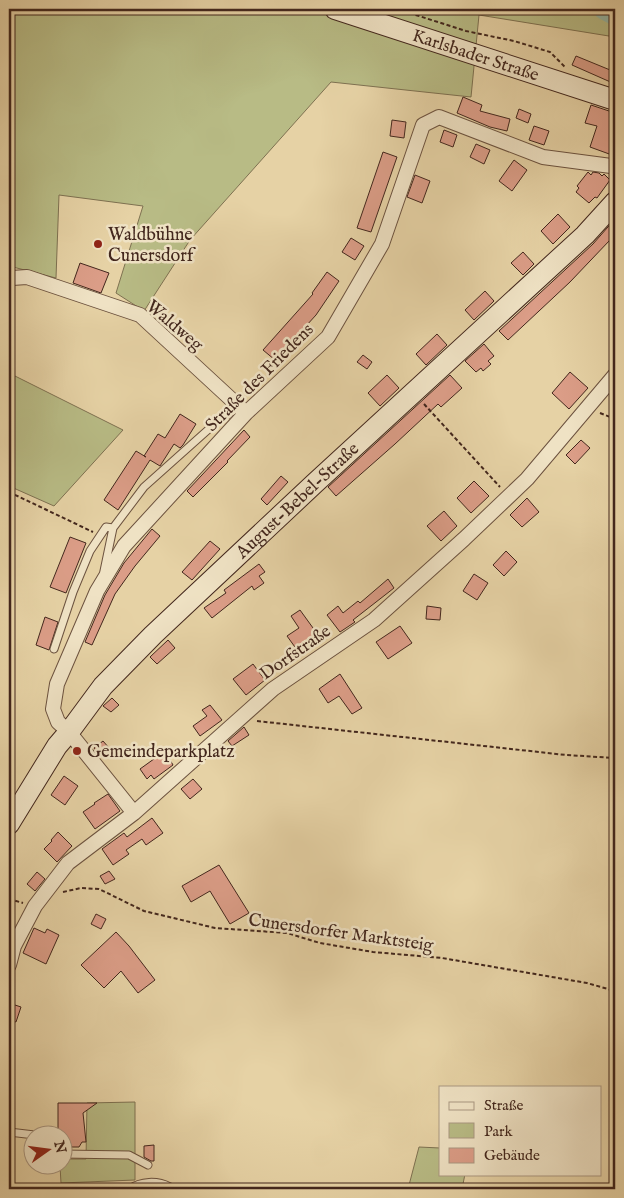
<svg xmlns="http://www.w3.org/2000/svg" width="624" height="1198" font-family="'IM FELL English',serif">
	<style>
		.green { fill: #b8bb85; stroke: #7e7151 }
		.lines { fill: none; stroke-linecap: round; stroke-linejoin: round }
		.river { stroke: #96b8a8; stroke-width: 21 }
		.building { fill: #db9d87; stroke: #43271d }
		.service-casing { stroke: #6c523f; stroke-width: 9 }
		.minor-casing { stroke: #6c523f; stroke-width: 16 }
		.secondary-casing { stroke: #43271d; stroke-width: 22 }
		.path { stroke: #43271d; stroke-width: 2; stroke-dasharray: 4 2.5; stroke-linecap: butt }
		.service { stroke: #efe2c4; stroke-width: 7 }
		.minor { stroke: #efe2c4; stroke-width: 14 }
		.secondary { stroke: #efe2c4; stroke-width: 20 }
		.poi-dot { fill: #8f2418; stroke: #efe2c4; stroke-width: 2 }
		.labels { text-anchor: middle; stroke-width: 5; stroke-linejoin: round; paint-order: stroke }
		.street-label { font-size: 18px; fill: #43271d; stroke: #efe2c4 }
		.poi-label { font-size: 18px; fill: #43271d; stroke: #efe2c4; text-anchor: start }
	</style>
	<rect width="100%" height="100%" fill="#e6d2a5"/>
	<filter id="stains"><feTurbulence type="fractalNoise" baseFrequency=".004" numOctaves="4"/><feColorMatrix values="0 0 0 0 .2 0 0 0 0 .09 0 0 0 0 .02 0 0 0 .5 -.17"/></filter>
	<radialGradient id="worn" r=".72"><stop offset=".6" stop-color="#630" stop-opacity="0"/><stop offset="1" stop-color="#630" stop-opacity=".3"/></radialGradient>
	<!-- green -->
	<path class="green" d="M9 9H615V37L479 15 471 97 331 82 190 240 144 311 116 293 143 206 59 195 56 278 9 266Z
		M9 373 123 430 54 506 9 486Z
		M135 1102V1180L61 1183 60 1166H62L63 1159H86L87 1103Z
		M419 1147 440 1148V1174H465L462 1189H408Z"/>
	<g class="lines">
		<!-- river -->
		<path class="river" d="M604 9 615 15"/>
	</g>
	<!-- building -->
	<path class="building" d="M576 56 615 72V84L572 65Z
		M463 97 482 105 480 111 510 119 507 131 490 127 457 113Z
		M591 105 615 113V145L612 155 590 147 597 126 585 123Z
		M519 109 531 114 528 123 516 118Z
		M392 120 406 122 404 138 390 136Z
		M534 126 549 131 544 145 529 140Z
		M444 130 457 135 453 147 440 142Z
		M476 144 490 150 484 164 470 157Z
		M383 152 397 157 371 232 357 228Z
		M514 160 527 170 512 191 499 181Z
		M588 172 591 175 593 172 599 173 602 176 604 174 610 180 597 198 595 197 589 203 576 192 579 188 577 186Z
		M415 175 430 181 422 203 407 197Z
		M558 214 570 227 553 244 541 231Z
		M615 219V246L610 240 570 282 508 340 499 331 593 244Z
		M351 238 364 246 355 260 342 252Z
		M523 252 534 264 523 275 511 263Z
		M80 263 109 273 101 293 73 283Z
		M327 272 339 281 316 315 275 360 263 350 313 294 312 293Z
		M485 291 494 301 474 320 465 310Z
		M437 334 447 345 426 365 416 354Z
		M484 344 494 356 488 361 491 364 483 371 481 368 476 372 465 361Z
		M363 355 372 362 367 369 357 362Z
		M570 372 588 388 569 409 552 393Z
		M387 375 399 388 380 406 368 393Z
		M450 375 462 388 441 407 438 404 395 444 336 496 328 487Z
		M180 414 196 424 183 445 180 448 174 444 160 466 150 460 118 510 104 500 136 451 146 457 144 456 158 434 165 438Z
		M244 430 250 437 227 461 228 462 193 497 187 491Z
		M581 440 590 448 575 464 566 455Z
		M281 476 288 482 267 505 261 499Z
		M474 481 489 496 471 513 457 498Z
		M527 498 539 512 522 527 510 515Z
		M444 511 457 526 441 541 427 526Z
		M152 529 160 536 135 566 115 594 92 645 85 642 105 595 124 563Z
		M70 537 86 543 66 593 50 587Z
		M210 541 220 549 192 580 182 572Z
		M506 551 517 562 504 576 493 565Z
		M259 564 265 572 259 576 264 583 254 590 252 586 212 618 204 608 226 593 224 590Z
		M474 574 488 583 477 600 463 591Z
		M388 579 394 588 353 620 355 622 340 632 327 615 338 606 343 613 358 601 360 603Z
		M427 606 441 608 440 620 426 619Z
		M300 610 321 639 300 654 287 636 299 628 291 616Z
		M45 617 58 622 49 650 36 645Z
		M400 626 412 643 388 659 376 642Z
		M168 640 175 648 157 664 150 657Z
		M253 664 265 680 246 695 233 679Z
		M340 674 362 708 352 714 339 696 328 703 319 689Z
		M112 698 119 705 111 712 103 706Z
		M210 705 222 720 200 736 193 726 207 716 202 710Z
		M244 727 249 735 232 746 228 741Z
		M103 741 110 749 101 757 94 748Z
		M165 751 173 765 154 779 151 775 147 779 140 769Z
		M64 776 78 786 65 805 51 795Z
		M193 779 202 789 190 799 181 789Z
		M108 794 120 811 95 829 83 812 95 804 94 803Z
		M152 818 163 833 146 845 142 839 126 850 129 854 113 865 102 849 124 833 127 837Z
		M58 832 72 846 57 862 44 849 52 841 51 840Z
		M219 865 249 913 230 924 210 891 191 902 182 886Z
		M109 871 115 879 105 884 100 876Z
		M37 872 45 879 35 891 27 884Z
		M96 914 106 919 101 929 91 924Z
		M34 928 45 933 47 929 59 935 46 964 23 953Z
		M116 932 129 946 155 980 138 993 121 971 104 988 81 965Z
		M9 1003 21 1007 16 1022 9 1020Z
		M58 1103H97L83 1113 86 1142H82L79 1147H71L68 1143H62V1136H58Z
		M154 1145V1161H151L144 1157V1146Z"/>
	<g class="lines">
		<defs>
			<path id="service" d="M104 571 113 528 144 487 219 420 239 407
				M54 649 73 592 90 551 106 527 113 528
				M9 1132 43 1136
				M62 1154 129 1155 148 1165
				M129 1189C141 1181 157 1180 170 1187L171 1189"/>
			<path id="minor" d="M9 280 12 278 27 277 140 315 246 413
				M134 813 69 732 58 722 53 709 57 684 97 591 124 546 246 413 328 337 382 244 423 125 439 117 543 157 611 166 615 168
				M9 965 14 946 35 906 68 863 134 813 273 689 374 620 464 539 527 479 615 375"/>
			<g id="secondary">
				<path id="s1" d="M335 9 615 100"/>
				<path id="s2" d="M9 824 57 746 69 732 103 686 153 635 315 483 585 235 615 202"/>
			</g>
		</defs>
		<!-- service casing -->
		<use href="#service" class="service-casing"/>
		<!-- minor casing -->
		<use href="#minor" class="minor-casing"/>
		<!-- secondary casing -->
		<use href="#secondary" class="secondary-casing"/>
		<!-- path -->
		<path class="path" d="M397 9 466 31 514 41 550 52 565 67
			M424 404 500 487
			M600 413 615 419
			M9 492 93 532
			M257 721 566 755 615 758
			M63 892 81 888 99 889 144 911 215 928 287 933 320 943 373 952 442 958 587 983 615 991
			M9 899 23 903"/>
		<!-- service -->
		<use href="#service" class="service"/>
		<!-- minor -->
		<use href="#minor" class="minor"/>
		<!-- secondary -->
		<use href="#secondary" class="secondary"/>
	</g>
	<!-- markers -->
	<g class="poi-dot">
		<circle cx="98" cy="244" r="5"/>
		<circle cx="77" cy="751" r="5"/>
	</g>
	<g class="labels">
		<!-- street labels -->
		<g class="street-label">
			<text dy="6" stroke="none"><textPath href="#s1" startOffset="148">Karlsbader Straße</textPath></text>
			<text transform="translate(175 325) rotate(40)" y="6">Waldweg</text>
			<text transform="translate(259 377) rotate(-45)" y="6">Straße des Friedens</text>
			<text dy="6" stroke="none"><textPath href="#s2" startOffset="436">August-Bebel-Straße</textPath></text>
			<text transform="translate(295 652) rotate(-35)" y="6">Dorfstraße</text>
			<text transform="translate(341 932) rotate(8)" y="6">Cunersdorfer Marktsteig</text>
		</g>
		<!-- poi labels -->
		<g class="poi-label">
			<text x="108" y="240">Waldbühne<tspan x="108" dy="21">Cunersdorf</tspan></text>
			<text x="87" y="757">Gemeindeparkplatz</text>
		</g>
	</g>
	<!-- margin -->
	<rect width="624" height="1198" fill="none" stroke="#e6d2a5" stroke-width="30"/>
	<rect x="10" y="10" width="604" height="1178" fill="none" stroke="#43271d" stroke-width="2.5"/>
	<rect x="15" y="15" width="594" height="1168" fill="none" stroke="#43271d"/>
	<!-- legend -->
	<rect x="439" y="1086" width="162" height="90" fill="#efe2c4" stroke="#aa9781"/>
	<rect x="449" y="1102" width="25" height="8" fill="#efe2c4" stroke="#aa9781"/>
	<text x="484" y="1110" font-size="15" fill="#43271d">Straße</text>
	<rect x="449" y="1123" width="25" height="15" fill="#b8bb85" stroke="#aa9781"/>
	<text x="484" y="1136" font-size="15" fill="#43271d">Park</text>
	<rect x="449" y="1148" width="25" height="15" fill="#db9d87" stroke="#aa9781"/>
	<text x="484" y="1160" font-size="15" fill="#43271d">Gebäude</text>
	<!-- north arrow -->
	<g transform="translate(48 1150) rotate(76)"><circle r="24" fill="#efe2c4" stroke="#aa9781"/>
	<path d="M0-4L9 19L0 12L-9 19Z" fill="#8f2418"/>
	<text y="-8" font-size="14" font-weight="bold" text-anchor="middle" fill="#43271d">N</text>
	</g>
	<rect width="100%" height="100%" filter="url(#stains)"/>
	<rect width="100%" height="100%" fill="url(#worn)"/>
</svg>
